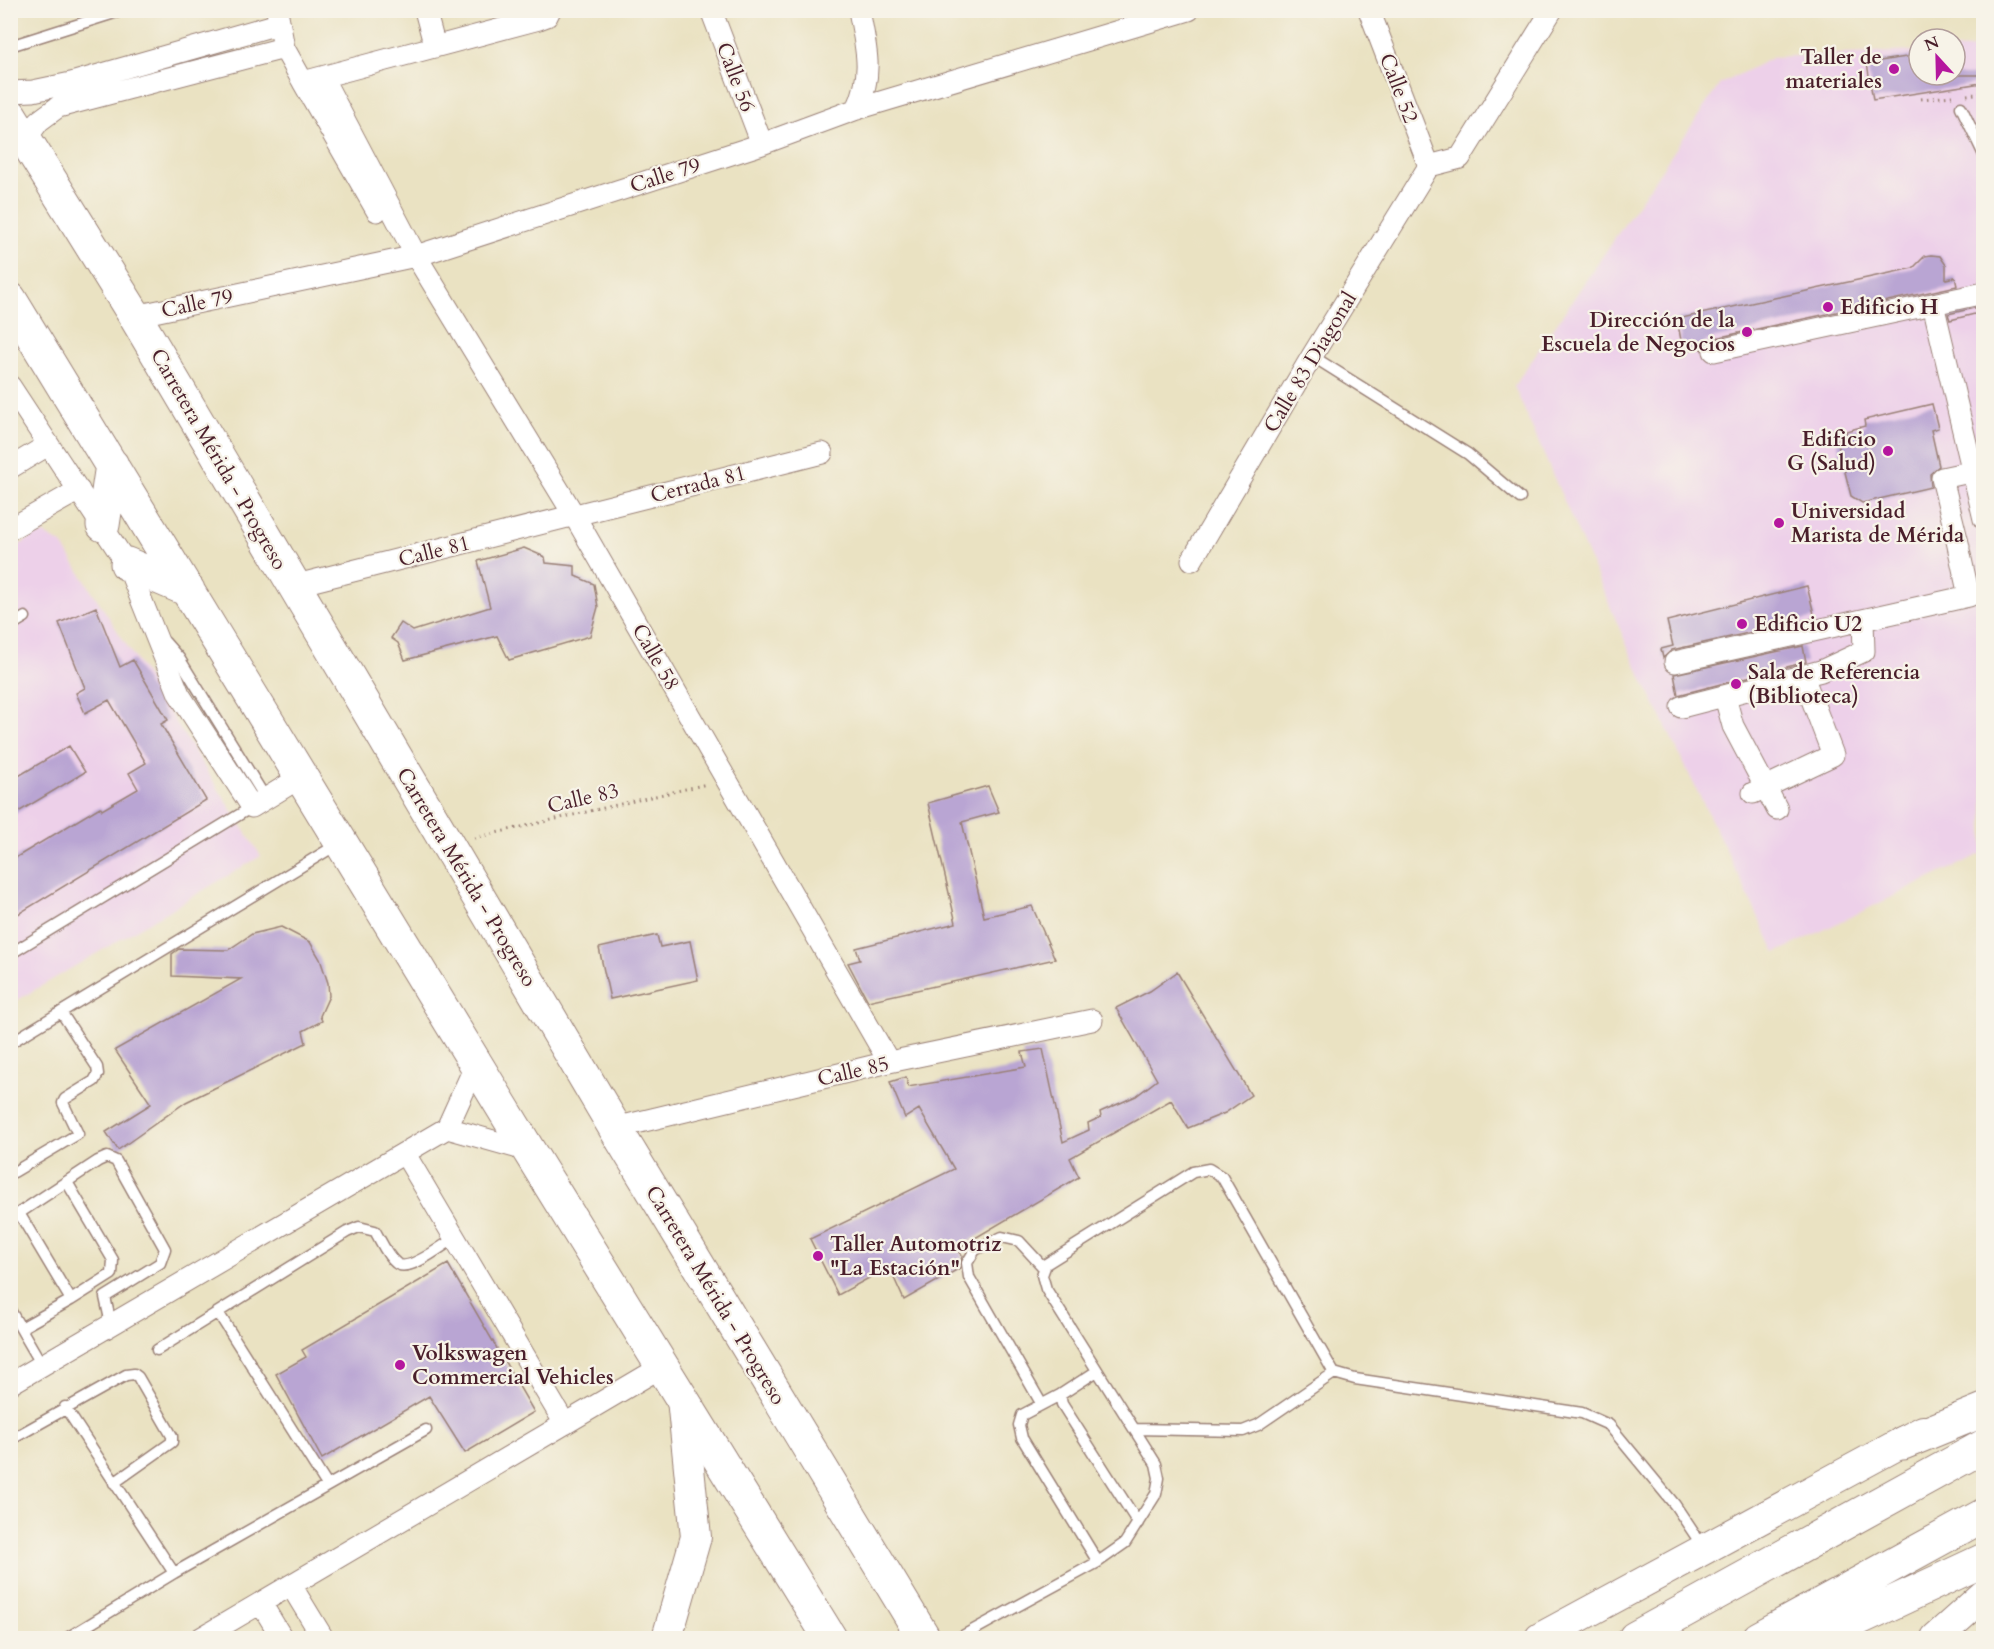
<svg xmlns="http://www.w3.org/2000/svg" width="1994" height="1649" font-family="Cardo,serif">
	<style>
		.built { fill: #edd0e9 }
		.building { fill: #b9a5d3 }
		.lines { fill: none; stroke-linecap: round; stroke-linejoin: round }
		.lane-casing { stroke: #9a8076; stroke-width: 13 }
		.street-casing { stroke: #9a8076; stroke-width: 23 }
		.secondary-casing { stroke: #9a8076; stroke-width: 32 }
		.highway-casing { stroke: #9a8076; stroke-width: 35 }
		.path { stroke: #9a8076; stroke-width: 3; stroke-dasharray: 1.5 4.5; stroke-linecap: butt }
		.lane { stroke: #fff; stroke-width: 10 }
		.street { stroke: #fff; stroke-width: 21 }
		.secondary { stroke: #fff; stroke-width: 30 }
		.highway { stroke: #fff; stroke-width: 33 }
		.poi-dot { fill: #b5179e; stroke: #f7f3e8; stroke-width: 2 }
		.labels { text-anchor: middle; stroke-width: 4.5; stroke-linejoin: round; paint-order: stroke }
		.poi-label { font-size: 21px; font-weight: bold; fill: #4a1f2b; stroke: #f7f3e8; text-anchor: start }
		.street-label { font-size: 21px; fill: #4a1f2b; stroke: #f7f3e8 }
	</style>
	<rect width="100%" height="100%" fill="#f7f3e8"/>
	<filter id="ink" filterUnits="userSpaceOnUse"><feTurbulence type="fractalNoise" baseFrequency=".0167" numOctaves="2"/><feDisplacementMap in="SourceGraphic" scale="12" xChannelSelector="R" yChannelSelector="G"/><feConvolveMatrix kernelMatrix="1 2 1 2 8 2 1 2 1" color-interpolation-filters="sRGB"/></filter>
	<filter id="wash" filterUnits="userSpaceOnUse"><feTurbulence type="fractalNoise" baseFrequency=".008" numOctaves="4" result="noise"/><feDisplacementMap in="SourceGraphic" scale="24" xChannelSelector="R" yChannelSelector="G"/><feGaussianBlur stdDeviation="1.35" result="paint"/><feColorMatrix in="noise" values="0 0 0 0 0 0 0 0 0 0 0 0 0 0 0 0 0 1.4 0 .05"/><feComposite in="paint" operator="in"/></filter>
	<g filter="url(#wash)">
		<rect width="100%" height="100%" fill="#eae2c2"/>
		<!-- built -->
		<path class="built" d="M1983 48V853L1776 953 1633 659 1514 386 1720 84 1774 57 1919 51V75H1955V49Z
			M44 534 62 544 261 856 11 1004V550L36 535Z"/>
		<g id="blocks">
			<!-- building -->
			<path class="building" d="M1919 55V75H1980L1981 83 1873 100 1867 63Z
				M1931 255 1940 256 1946 265V279L1955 277 1957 286 1711 339 1705 342 1702 350 1701 347 1683 351 1677 319 1913 268 1925 256Z
				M1983 306V312L1950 320 1948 314Z
				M1932 404 1938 428 1931 430 1939 466 1930 474 1931 487 1862 503 1851 496 1837 440 1847 437 1846 431 1865 426 1864 420Z
				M524 548 545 557 546 563 575 566V576L594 584 598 607 590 636 509 660 497 636 405 660 398 643 391 638 401 623 413 631 490 607 478 561Z
				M1807 586 1815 618 1672 650 1663 658 1661 649 1673 646 1667 621Z
				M96 607 120 667 133 660 168 720 161 724 206 800 10 919V861L100 807 102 810 138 789 129 773 146 763 109 700 85 713 76 693 85 688 59 623Z
				M1803 646 1806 662 1678 695 1674 674Z
				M69 746 85 772 10 817V781Z
				M988 786 999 812 962 822 984 917 1032 906 1055 959 868 1001 848 963 860 960 856 948 956 923 928 803Z
				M281 927 310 942 320 959 328 983 329 996 320 1016 322 1021 303 1031 306 1043 186 1102 118 1150 106 1132 151 1104 115 1050 241 979 172 976V954L179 949 228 950 252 934Z
				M657 935 660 947 690 941 698 980 610 999 599 948Z
				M1177 972 1251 1095 1225 1113 1188 1128 1171 1100 1070 1158 1079 1177 958 1248 962 1256 960 1268 904 1300 889 1267 838 1295 810 1239 954 1169 919 1109 905 1118 890 1082 906 1077 908 1087 1026 1067 1022 1052 1043 1049 1063 1142 1089 1130 1088 1123 1101 1117 1100 1112 1136 1096 1157 1080 1116 1008 1150 991Z
				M448 1264 534 1412 465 1453 429 1396 322 1459 276 1374 306 1357 302 1350Z"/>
		</g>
	</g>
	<g filter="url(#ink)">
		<use href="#blocks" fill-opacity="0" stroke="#9a8076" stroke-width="1.5"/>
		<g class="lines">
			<defs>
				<path id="lane" d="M10 46 124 10
					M1961 107 1984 155
					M1312 356 1468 454 1520 498
					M1984 576V578
					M10 626 25 617
					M165 642 179 658 266 799
					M10 954 252 807
					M10 1043 338 844
					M14 1172 78 1134 63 1103 65 1099 94 1081 98 1074 97 1067 61 1012
					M67 1182 113 1260 112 1274 71 1300
					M19 1213 71 1300 21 1328
					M10 1219 98 1161 107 1157 116 1161 165 1249 160 1263 105 1297 111 1324
					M10 1310 42 1365
					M219 1314 327 1485
					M157 1350 347 1232 359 1227 375 1231C381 1241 387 1256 396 1263 408 1274 443 1245 455 1238
					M1097 1371 1060 1395 1062 1404 1138 1523
					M1060 1395 1022 1415 1019 1425 1022 1438 1098 1562
					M1041 1403 969 1277 967 1263 975 1250 1002 1237 1019 1241 1044 1268
					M65 1407 174 1573
					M1134 1429 1243 1431 1258 1425 1334 1373
					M10 1440 126 1375 134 1374 138 1377 172 1436V1442L114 1483
					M67 1638 174 1573 426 1430
					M959 1638 1098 1562 1125 1543 1156 1494 1159 1478 1156 1464 1046 1289 1042 1275 1046 1264 1193 1172 1209 1169 1222 1177 1334 1373 1355 1379 1582 1413 1609 1425 1675 1505 1703 1547"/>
				<path id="street" d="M277 10 284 48 303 82 539 19 547 16 550 10
					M425 10 435 47
					M711 10 762 144
					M1369 10 1429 166
					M322 77 416 256 574 515 889 1062
					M303 82 377 211
					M10 92 33 91 71 83 278 24
					M857 109C874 73 866 48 859 10
					M25 140 39 121 58 107 284 48
					M1429 166 1460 158 1552 10
					M1933 304 1984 519
					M135 316 416 256 762 144 857 109 1189 10
					M1714 351 1984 293
					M10 386 127 564 179 694 252 807 301 777
					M10 468 48 445
					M10 529 79 490
					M1959 547 1942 478 1984 469
					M1192 560 1312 356 1429 166
					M293 586 822 453
					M1675 662 1969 596 1957 541
					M1725 697 1733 726 1777 809
					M1681 707 1821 671 1864 651 1863 620
					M1753 793 1833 755 1803 676
					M447 1128 529 1151
					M615 1128 889 1062 1092 1020
					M405 1154 565 1424
					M10 1384 447 1128 476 1064
					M292 1587 323 1638
					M262 1605 282 1638
					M201 1638 663 1366"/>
				<path id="secondary" d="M667 1638 696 1537 682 1399
					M1540 1638 1923 1431
					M1936 1638 1984 1595"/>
				<path id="highway" d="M10 115 135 316 615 1128 924 1638
					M10 299 529 1151 830 1638
					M103 525 112 465
					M127 564 188 590
					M1903 1443 1984 1410
					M1635 1638 1984 1446
					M1759 1638 1984 1515
					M1817 1638 1984 1560"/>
			</defs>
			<!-- lane casing -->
			<use href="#lane" class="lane-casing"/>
			<!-- street casing -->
			<use href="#street" class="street-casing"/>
			<!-- secondary casing -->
			<use href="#secondary" class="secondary-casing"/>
			<!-- highway casing -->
			<use href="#highway" class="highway-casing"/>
			<!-- path -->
			<path class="path" d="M1967 95 1984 93
				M1921 99 1952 96
				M474 838 707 784"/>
			<!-- lane -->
			<use href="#lane" class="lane"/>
			<!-- street -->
			<use href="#street" class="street"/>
			<!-- secondary -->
			<use href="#secondary" class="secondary"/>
			<!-- highway -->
			<use href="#highway" class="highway"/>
		</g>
	</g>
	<!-- markers -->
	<g class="poi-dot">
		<circle cx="1894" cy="69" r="6"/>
		<circle cx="1828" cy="307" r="6"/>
		<circle cx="1747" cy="332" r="6"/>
		<circle cx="1888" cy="451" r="6"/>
		<circle cx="1779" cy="523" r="6"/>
		<circle cx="1742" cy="624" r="6"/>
		<circle cx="1736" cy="684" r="6"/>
		<circle cx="818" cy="1256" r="6"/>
		<circle cx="400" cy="1365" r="6"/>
	</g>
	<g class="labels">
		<!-- poi labels -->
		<g class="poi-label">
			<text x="1882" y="64" text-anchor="end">Taller de<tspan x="1882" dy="24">materiales</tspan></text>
			<text x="1840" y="314">Edificio H</text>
			<text x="1735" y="327" text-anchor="end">Dirección de la<tspan x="1735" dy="24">Escuela de Negocios</tspan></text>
			<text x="1876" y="446" text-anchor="end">Edificio<tspan x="1876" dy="24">G (Salud)</tspan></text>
			<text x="1791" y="518">Universidad<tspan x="1791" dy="24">Marista de Mérida</tspan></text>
			<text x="1754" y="631">Edificio U2</text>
			<text x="1748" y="679">Sala de Referencia<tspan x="1748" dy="24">(Biblioteca)</tspan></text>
			<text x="830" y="1251">Taller Automotriz<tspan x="830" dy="24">"La Estación"</tspan></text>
			<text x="412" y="1360">Volkswagen<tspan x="412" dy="24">Commercial Vehicles</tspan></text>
		</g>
		<!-- street labels -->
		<g class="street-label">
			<text transform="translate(736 77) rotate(69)" y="7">Calle 56</text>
			<text transform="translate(1399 88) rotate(69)" y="7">Calle 52</text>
			<text transform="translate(665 175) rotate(-18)" y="7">Calle 79</text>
			<text transform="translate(197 303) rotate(-12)" y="7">Calle 79</text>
			<text transform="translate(1310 362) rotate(-59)" y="7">Calle 83 Diagonal</text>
			<text transform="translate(219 459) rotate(60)" y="7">Carretera Mérida - Progreso</text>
			<text transform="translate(698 484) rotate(-14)" y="7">Cerrada 81</text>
			<text transform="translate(434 551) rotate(-14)" y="7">Calle 81</text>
			<text transform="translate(656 657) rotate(60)" y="7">Calle 58</text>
			<text transform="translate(583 798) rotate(-13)" y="7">Calle 83</text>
			<text transform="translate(467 877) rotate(59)" y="7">Carretera Mérida - Progreso</text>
			<text transform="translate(853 1071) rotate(-13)" y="7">Calle 85</text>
			<text transform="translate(716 1295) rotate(59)" y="7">Carretera Mérida - Progreso</text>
		</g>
	</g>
	<!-- margin -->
	<rect width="1994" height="1649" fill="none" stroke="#f7f3e8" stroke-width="36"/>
	<!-- north arrow -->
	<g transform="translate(1937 57) rotate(338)"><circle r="28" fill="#f7f3e8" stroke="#b29e9c" stroke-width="1.5"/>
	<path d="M0-4.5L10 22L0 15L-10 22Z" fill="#b5179e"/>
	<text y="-9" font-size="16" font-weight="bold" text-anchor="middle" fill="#4a1f2b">N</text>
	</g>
</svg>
